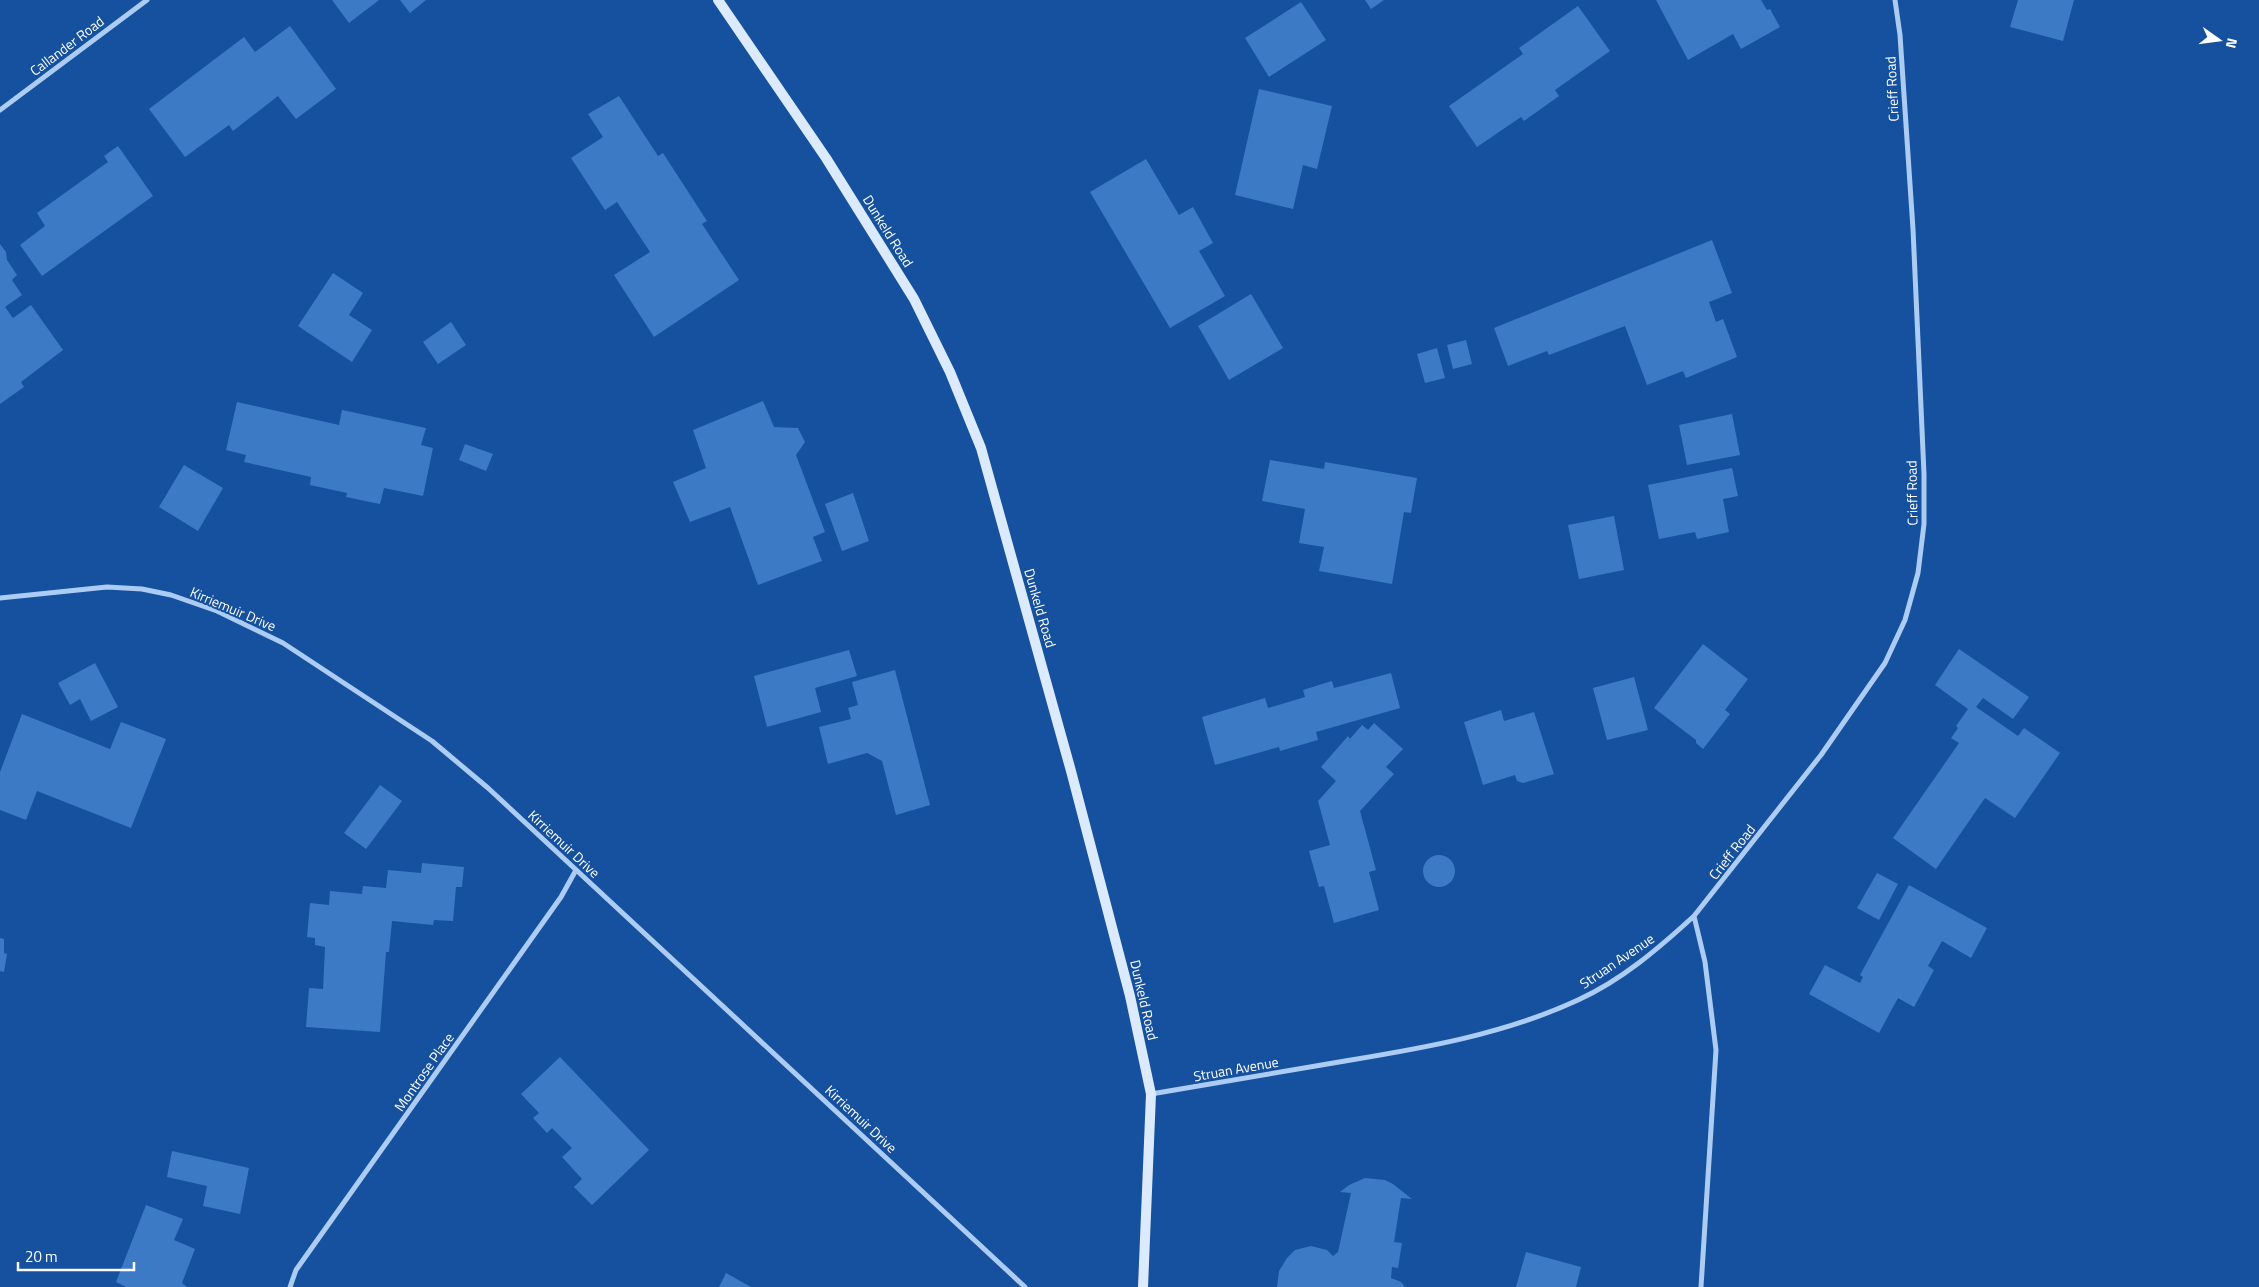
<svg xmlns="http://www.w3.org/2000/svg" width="2259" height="1287" font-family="'Titillium Web',sans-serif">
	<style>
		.building { fill: #3d7ac5 }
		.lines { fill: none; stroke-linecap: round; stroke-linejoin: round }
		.street { stroke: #acccf4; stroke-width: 5 }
		.secondary { stroke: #dceafd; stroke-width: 10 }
		.labels { text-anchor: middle; stroke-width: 4; stroke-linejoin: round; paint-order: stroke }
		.street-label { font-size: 14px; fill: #fff; stroke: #15519e }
	</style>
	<rect width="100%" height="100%" fill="#15519e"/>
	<!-- building -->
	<path class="building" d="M332 0H379L349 23Z
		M400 0H426L410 13Z
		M1365 0H1384L1371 9Z
		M1656 0H1761L1767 10 1770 9 1780 27 1741 49 1733 34 1688 60Z
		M2018 0H2074L2063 41 2010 27Z
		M1301 2 1326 40 1269 77 1245 38Z
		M1578 6 1610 51 1555 90 1559 96 1524 121 1521 117 1477 147 1449 106 1523 54 1519 48Z
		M290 26 336 89 296 119 278 96 233 131 229 125 185 157 149 109 244 37 255 52Z
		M1259 89 1332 106 1317 169 1303 165 1293 209 1235 195Z
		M619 96 658 156 663 153 707 221 702 224 739 280 654 337 614 275 650 252 617 202 605 210 571 158 603 137 588 114Z
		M118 146 153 196 42 276 20 245 45 226 37 213 108 162 104 156Z
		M1146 159 1179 215 1193 207 1213 243 1199 251 1225 296 1170 328 1090 192Z
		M1712 240 1732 293 1709 302 1716 322 1723 319 1737 357 1686 378 1683 371 1647 385 1625 326 1549 355 1547 351 1508 366 1494 328Z
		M0 244 6 252 7 260 17 275 12 280 22 295 5 307 13 318 31 305 63 350 21 382 24 387 0 404Z
		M333 273 363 293 349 315 372 330 352 362 298 326Z
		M1251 294 1283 348 1229 380 1198 326Z
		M451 322 466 345 438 364 423 342Z
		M1466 340 1472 364 1453 369 1447 345Z
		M1437 348 1445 378 1425 383 1417 354Z
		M763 401 774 427 798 428 805 442 796 455 825 532 813 537 822 561 758 585 730 507 690 522 673 482 706 468 693 430Z
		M237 402 339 425 342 410 426 428 421 445 433 448 423 496 384 488 380 504 346 497 347 493 310 485 311 477 244 462 246 455 226 450Z
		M1732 414 1740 455 1687 465 1679 425Z
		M465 444 493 454 486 471 459 460Z
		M1270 460 1324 469 1325 462 1417 478 1411 513 1404 512 1392 584 1319 571 1324 547 1299 543 1305 509 1262 501Z
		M184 465 223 488 198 531 159 507Z
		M1732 468 1738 496 1723 499 1729 532 1697 539 1695 532 1659 539 1648 485Z
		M853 493 869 541 842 551 825 504Z
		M1614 516 1624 570 1579 579 1568 525Z
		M1703 644 1748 679 1725 710 1730 714 1703 749 1696 743V740L1654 708Z
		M1959 649 2029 697 2013 719 1983 698 1976 707 2018 736 2024 728 2060 753 2015 818 1985 798 1936 869 1893 838 1959 743 1951 738 1958 728 1956 726 1968 709 1935 685Z
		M849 650 857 676 815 688 821 712 767 727 754 676Z
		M95 663 118 707 91 721 80 699 70 705 58 683Z
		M895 670 930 805 896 815 882 761 867 753 828 764 819 727 851 719 848 708 858 705 852 682Z
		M1391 673 1400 708 1316 732 1318 740 1280 751 1279 747 1215 765 1202 717 1265 698 1268 708 1305 697 1303 690 1332 681 1334 688Z
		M1634 677 1648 730 1607 740 1593 688Z
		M1501 710 1504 721 1534 712 1554 774 1523 783 1517 781 1515 775 1483 785 1464 722Z
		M22 714 110 749 121 722 166 739 131 828 37 791 26 820 0 810V772Z
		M1374 723 1403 749 1386 767 1394 774 1360 811 1376 870 1369 872 1379 910 1334 923 1324 886 1319 887 1309 851 1330 845 1318 801 1336 781 1321 767 1348 736 1350 739 1362 725 1368 730Z
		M380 785 402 801 366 849 344 833Z
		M1423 871a16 16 0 1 1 32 0a16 16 0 1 1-32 0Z
		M422 863 464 867 462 887H456L453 921 434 920 433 925 392 921 389 952H386L380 1032 306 1027 309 988 323 989 325 947 315 945V938L307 937 310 903 329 905 330 891 362 894 363 886 386 888 388 870 421 873Z
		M1877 873 1898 884 1879 920 1857 908Z
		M1909 885 1987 928 1971 958 1942 941 1928 966 1934 970 1914 1007 1898 998 1879 1033 1809 994 1825 965 1860 983 1863 977 1860 975Z
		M0 938 4 939V953L7 954 4 972 0 971Z
		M560 1057 649 1150 592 1205 574 1187 582 1179 562 1157 572 1148 552 1128 547 1133 533 1118 539 1113 521 1094Z
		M172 1151 249 1168 240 1214 203 1206 207 1186 167 1177Z
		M1365 1178 1385 1180 1393 1184 1412 1199 1401 1198 1394 1242 1402 1243 1398 1268 1392 1267 1391 1278 1401 1282 1405 1287H1277L1279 1271 1287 1258 1295 1250 1311 1246 1327 1250 1333 1256 1338 1252 1351 1193 1340 1192 1349 1185Z
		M146 1205 183 1219 174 1240 195 1249 182 1283 187 1287H126L116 1282Z
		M1526 1252 1581 1267 1576 1287H1516Z
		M726 1273 751 1287H719Z"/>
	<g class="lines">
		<!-- street -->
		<path class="street" d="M0 110 147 0
			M0 598 107 587 142 589 171 595 217 611 283 643 432 741 488 788 1025 1287
			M1694 916 1821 755 1885 663 1905 620 1918 573 1924 524V474L1913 229 1900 35 1895 0
			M1151 1094C1215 1083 1280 1072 1345 1061 1424 1048 1505 1034 1578 1000 1622 980 1659 948 1694 916L1705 962 1716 1050 1701 1287
			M290 1287 296 1270 561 897 576 870"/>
		<!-- secondary -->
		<path class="secondary" d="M718 0 826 158 914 299 950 372 981 448 1071 771 1130 996 1151 1094 1143 1287"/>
	</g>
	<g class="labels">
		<!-- street labels -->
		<g class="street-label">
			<text transform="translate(67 46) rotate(-37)" y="5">Callander Road</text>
			<text transform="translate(1892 89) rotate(-93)" y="5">Crieff Road</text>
			<text transform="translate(888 231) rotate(58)" y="5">Dunkeld Road</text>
			<text transform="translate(1912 493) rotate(-91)" y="5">Crieff Road</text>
			<text transform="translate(1040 608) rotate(74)" y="5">Dunkeld Road</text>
			<text transform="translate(233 609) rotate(23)" y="5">Kirriemuir Drive</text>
			<text transform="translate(564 844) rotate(43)" y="5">Kirriemuir Drive</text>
			<text transform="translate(1732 852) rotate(-52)" y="5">Crieff Road</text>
			<text transform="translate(1617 961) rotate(-34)" y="5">Struan Avenue</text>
			<text transform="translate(1144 1000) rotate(77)" y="5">Dunkeld Road</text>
			<text transform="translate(1236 1069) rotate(-10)" y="5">Struan Avenue</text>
			<text transform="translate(424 1072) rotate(-55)" y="5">Montrose Place</text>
			<text transform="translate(861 1119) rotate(43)" y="5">Kirriemuir Drive</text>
		</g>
	</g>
	<!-- north arrow -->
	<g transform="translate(2219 40) rotate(104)" stroke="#15519e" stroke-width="4" paint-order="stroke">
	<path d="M0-4L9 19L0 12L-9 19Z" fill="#ffffff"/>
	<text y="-8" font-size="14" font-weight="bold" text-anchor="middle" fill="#ffffff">N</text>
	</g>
	<!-- scale -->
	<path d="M18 1262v8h116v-8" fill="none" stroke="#ffffff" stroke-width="2.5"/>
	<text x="25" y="1262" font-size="15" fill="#ffffff" stroke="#15519e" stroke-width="4" paint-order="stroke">20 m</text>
</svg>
